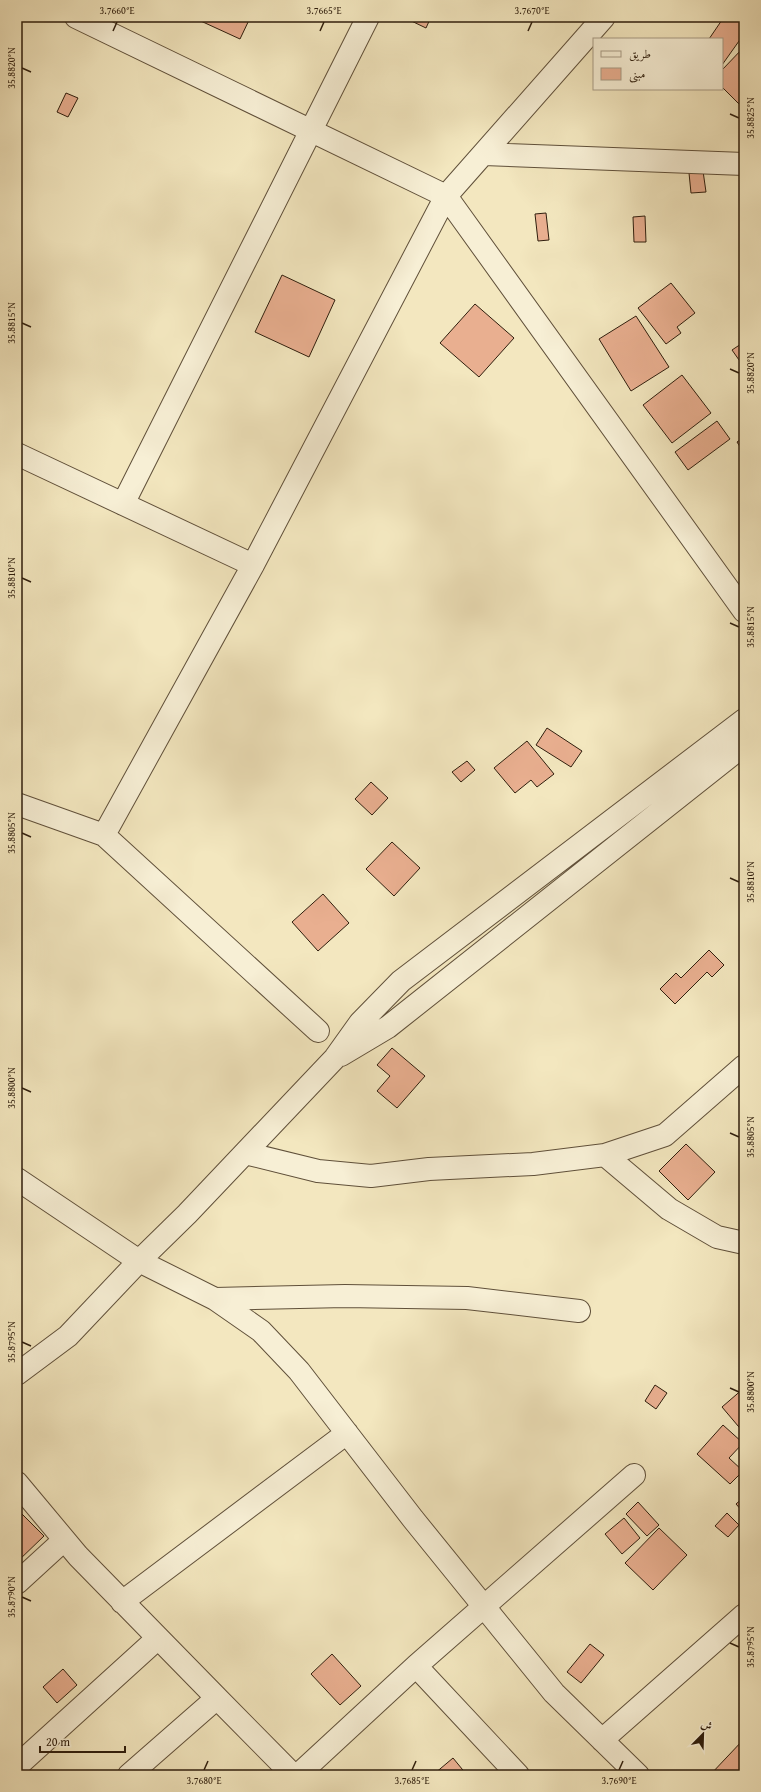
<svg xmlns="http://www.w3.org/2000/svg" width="761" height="1792" font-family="'Gentium Book Plus',Amiri,serif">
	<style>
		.building { fill: #e9af90; stroke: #2f1e0d }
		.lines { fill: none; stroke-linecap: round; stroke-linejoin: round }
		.minor-casing { stroke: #60503a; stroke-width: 24 }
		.minor { stroke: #f7efd5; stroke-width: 22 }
		.ticks { fill: none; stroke: #2f1e0d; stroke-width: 1.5 }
		.neatline { fill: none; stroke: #2f1e0d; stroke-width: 1.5 }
		.ticks-label { font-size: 10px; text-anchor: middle; fill: #2f1e0d }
	</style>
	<rect width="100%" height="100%" fill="#f3e7bf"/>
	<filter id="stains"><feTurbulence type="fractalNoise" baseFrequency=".005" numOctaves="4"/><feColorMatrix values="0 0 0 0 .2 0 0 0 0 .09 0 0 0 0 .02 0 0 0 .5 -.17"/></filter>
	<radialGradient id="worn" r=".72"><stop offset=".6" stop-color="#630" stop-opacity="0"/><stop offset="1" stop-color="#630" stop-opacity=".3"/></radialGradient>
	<!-- building -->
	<path class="building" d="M192 17H247L250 18 240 39Z
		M403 17H431L426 28Z
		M724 17H732L744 25V34L722 65V39H709Z
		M744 47V109L722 87V70Z
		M66 93 78 98 68 117 57 112Z
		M703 171 706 192 691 193 689 173Z
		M546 213 549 240 538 241 535 214Z
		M645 216 646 242H634L633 217Z
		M282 275 335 300 309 357 255 332Z
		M671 283 695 313 677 327 681 333 666 344 638 308Z
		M475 304 514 338 479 377 440 343Z
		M636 316 669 367 631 391 599 339Z
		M744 342V367L732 350Z
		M682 375 711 413 672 443 643 405Z
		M717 421 730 439 688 470 675 452Z
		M744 437V453L737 442Z
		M547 728 582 751 571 767 536 745Z
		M527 741 554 774 537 787 531 780 515 793 494 768Z
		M467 761 475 770 461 782 452 772Z
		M371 782 388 798 372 815 355 799Z
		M392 842 420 868 394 896 366 869Z
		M323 894 349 923 318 951 292 922Z
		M709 950 724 965 712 977 707 972 675 1004 660 989 676 973 681 978Z
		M392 1048 425 1076 397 1108 377 1091 390 1076 377 1065Z
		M686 1144 715 1172 688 1200 659 1171Z
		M655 1385 667 1393 656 1409 645 1401Z
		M744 1388V1433L722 1407Z
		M723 1425 743 1443 729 1458 743 1471 730 1484 697 1454Z
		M744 1497V1513L736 1504Z
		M638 1502 659 1525 647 1536 626 1514Z
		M18 1510 44 1536 17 1562V1511Z
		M727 1513 739 1525 728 1537 715 1526Z
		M624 1518 640 1538 622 1554 605 1534Z
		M659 1528 687 1555 653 1590 625 1563Z
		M590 1644 604 1655 581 1683 567 1672Z
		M332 1654 361 1686 340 1705 311 1674Z
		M63 1669 77 1685 57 1703 43 1687Z
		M744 1739V1775H710Z
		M453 1758 467 1775H435L434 1774Z"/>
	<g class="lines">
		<defs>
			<path id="minor" d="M76 17 446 196 744 611
				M484 154 744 164
				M17 454 253 565
				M123 504 368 17
				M17 804 104 835 318 1031
				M104 835 253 565 446 196 604 17
				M341 1055 388 1027 744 745
				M245 1153 318 1171 371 1176 429 1169 533 1164 605 1155 665 1135 744 1066
				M605 1155 669 1209 717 1237 744 1243
				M17 1179 139 1261 215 1299 261 1331 299 1371 413 1519 554 1693 638 1775
				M215 1299 345 1296 467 1298 579 1311
				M17 1374 68 1336 139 1261 187 1214 335 1058 360 1023 401 981 744 720
				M17 1483 78 1556 217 1698
				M17 1583 64 1540
				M122 1602 347 1433
				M602 1740 744 1615
				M17 1766 158 1638
				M129 1775 217 1698 293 1775
				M298 1775 416 1666
				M518 1775 416 1666 634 1475"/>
		</defs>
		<!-- minor casing -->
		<use href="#minor" class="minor-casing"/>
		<!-- minor -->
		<use href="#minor" class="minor"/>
	</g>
	<!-- ticks -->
	<path class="ticks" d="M113 31 117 22M320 31 324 22M528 31 532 22M22 68 31 72M730 114 739 118M22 323 31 327M730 369 739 373M22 578 31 582M730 623 739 627M22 833 31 837M730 878 739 882M22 1088 31 1092M730 1133 739 1137M22 1342 31 1346M730 1388 739 1392M22 1597 31 1601M730 1643 739 1647M204 1770 208 1761M412 1770 416 1761M619 1770 623 1761"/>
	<!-- margin -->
	<rect width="761" height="1792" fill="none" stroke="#f3e7bf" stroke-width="44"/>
	<!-- legend -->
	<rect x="593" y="38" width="130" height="52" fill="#f7efd5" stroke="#a79b85"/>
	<rect x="601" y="51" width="20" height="6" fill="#f7efd5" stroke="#a79b85"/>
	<text x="629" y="58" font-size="12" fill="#2f1e0d">طريق</text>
	<rect x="601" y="68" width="20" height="12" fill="#e9af90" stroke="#a79b85"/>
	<text x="629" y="78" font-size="12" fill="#2f1e0d">مبنى</text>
	<!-- north arrow -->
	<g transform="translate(703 1734) rotate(23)" stroke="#f7efd5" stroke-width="3" paint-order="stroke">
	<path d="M0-3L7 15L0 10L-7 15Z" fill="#2f1e0d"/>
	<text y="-6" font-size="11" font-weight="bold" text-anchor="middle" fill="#2f1e0d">ش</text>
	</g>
	<!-- scale -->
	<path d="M40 1746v6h85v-6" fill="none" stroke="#2f1e0d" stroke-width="2"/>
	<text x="46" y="1746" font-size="12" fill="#2f1e0d" stroke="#f7efd5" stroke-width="3" paint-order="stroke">20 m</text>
	<rect x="22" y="22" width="717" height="1748" class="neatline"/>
	<g class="ticks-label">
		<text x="117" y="14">3.7660°E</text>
		<text x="324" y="14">3.7665°E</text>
		<text x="532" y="14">3.7670°E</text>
		<text transform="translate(11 68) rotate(-90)" y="4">35.8820°N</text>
		<text transform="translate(750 118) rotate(-90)" y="4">35.8825°N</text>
		<text transform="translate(11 323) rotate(-90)" y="4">35.8815°N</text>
		<text transform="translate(750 373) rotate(-90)" y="4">35.8820°N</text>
		<text transform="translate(11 578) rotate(-90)" y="4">35.8810°N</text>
		<text transform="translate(750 627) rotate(-90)" y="4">35.8815°N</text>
		<text transform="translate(11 833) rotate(-90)" y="4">35.8805°N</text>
		<text transform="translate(750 882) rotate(-90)" y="4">35.8810°N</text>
		<text transform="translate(11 1088) rotate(-90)" y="4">35.8800°N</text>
		<text transform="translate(750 1137) rotate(-90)" y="4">35.8805°N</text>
		<text transform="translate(11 1342) rotate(-90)" y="4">35.8795°N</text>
		<text transform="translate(750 1392) rotate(-90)" y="4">35.8800°N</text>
		<text transform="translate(11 1597) rotate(-90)" y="4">35.8790°N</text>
		<text transform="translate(750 1647) rotate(-90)" y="4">35.8795°N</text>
		<text x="204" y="1784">3.7680°E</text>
		<text x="412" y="1784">3.7685°E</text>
		<text x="619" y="1784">3.7690°E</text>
	</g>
	<rect width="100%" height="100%" filter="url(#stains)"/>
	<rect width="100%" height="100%" fill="url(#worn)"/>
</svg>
